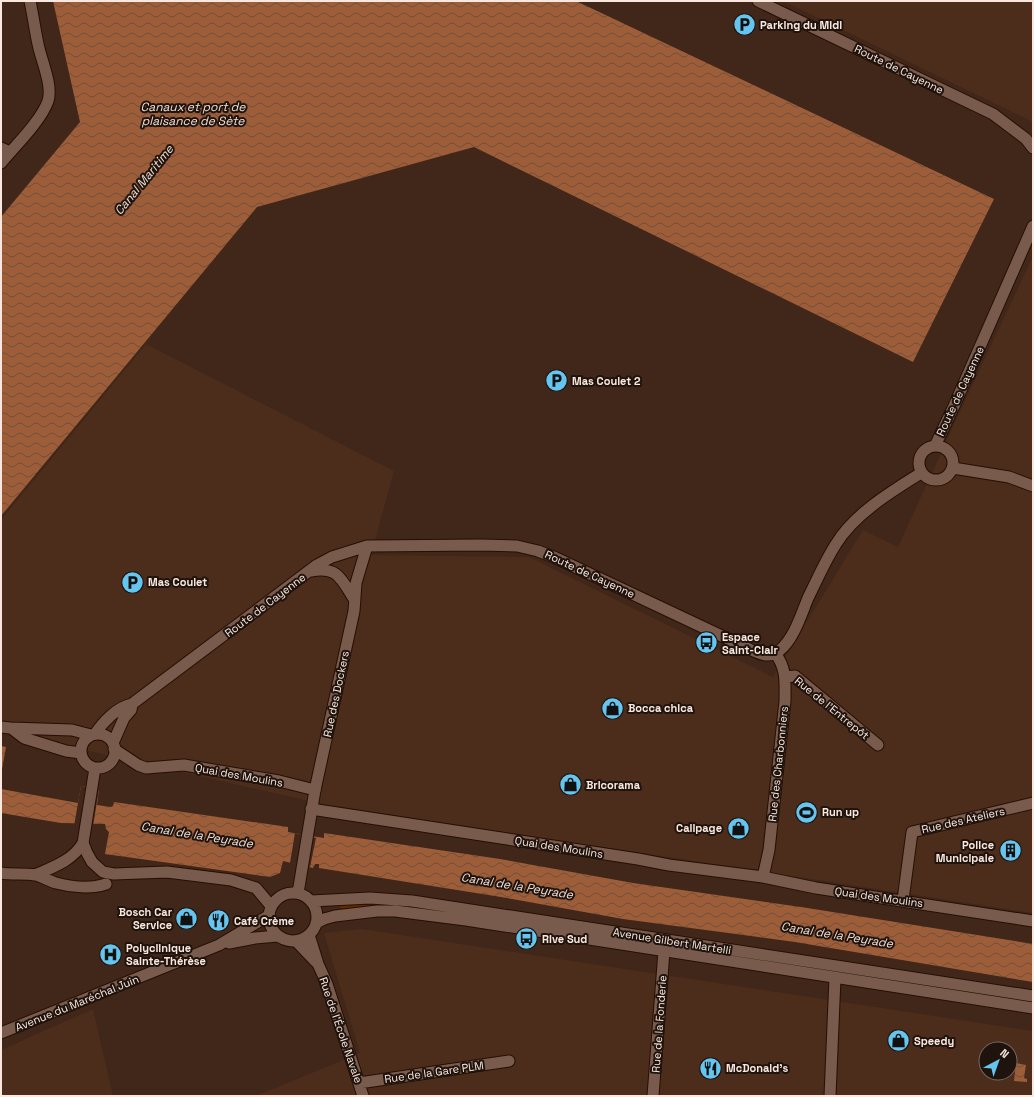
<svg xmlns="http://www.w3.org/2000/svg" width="1034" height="1097" font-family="'Space Grotesk',sans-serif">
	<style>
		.built { fill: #4c2c1a; fill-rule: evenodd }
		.garden { fill: #642b02 }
		.water { fill: url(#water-waves) }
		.pier { fill: #412719 }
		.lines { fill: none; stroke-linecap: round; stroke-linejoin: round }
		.minor-casing { stroke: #260f03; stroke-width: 13 }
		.tertiary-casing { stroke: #260f03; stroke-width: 13 }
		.secondary-casing { stroke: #260f03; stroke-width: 13 }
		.minor { stroke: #785b4c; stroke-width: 11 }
		.tertiary { stroke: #785b4c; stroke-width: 11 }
		.secondary { stroke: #785b4c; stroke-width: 11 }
		.labels { text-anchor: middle; stroke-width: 4; stroke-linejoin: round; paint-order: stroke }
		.poi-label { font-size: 11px; font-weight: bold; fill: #fae8df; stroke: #1f130d; text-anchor: start }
		.street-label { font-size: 11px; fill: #fae8df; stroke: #1f130d }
		.water-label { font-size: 12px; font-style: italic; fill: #f2dfd5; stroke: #1f130d }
	</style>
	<defs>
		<pattern id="water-waves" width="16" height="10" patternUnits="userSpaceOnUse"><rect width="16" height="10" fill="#9d5d39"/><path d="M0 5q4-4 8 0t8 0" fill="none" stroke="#70503e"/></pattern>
	</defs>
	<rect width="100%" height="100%" fill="#412719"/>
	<!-- built -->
	<path class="built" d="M783 1H1033V122Z
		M1033 256V913L327 805 1 731V520L146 344 394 471 371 555 529 557 773 677 863 530 898 547 963 405Z
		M362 929 1033 1031V1096H256L360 1053 324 933ZM986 1049H1010V1073H986Z
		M93 1009 113 1096H1V1050Z"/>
	<!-- garden -->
	<path class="garden" d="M339 901 386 902 387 906 341 909Z"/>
	<!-- water -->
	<path class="water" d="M53 1H576L994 199 913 362 474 147 257 207 1 516V217L80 122Z
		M1 746 6 747 1 775Z
		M81 786 99 789 97 805 111 807 113 806 114 802 288 827V832L324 838V833L500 859 633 883 801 907 1033 944V982L795 942 623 919 501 897 319 868V864H315L313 868 283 861 280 873 270 877 105 854 109 832 106 829 105 824 61 823 1 813V789L78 803Z
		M1016 1063 1026 1065 1024 1078 1027 1079V1082L1014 1081Z"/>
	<!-- pier -->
	<path class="pier" d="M81 786 99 789 93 826H74Z
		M295 833 316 838 310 867 290 863Z"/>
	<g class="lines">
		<defs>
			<path id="minor" d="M1 148 10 152
				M785 677 795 676 878 745
				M311 809 638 859 669 865 763 877 816 888 1033 921
				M763 877 769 850 785 701C785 682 787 669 775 653
				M903 900 912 832 1033 803
				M309 935 318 964 327 984 363 1096
				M296 941 316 962
				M359 1083 509 1061
				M653 1096 664 951
				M830 1096 835 978"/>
			<path id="tertiary" d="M758 1 993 114 1026 139 1033 148
				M919 463a17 17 0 1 1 34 0a17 17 0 1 1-34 0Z
				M935 446 954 406 1033 226
				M953 468 1009 477 1033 486
				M311 571C338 566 341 579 354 599
				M95 734C103 722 117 707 132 704L317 565 332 557 367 546 482 545 517 546 538 551 556 558 745 647C756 652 768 660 779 651 794 639 801 615 808 598 817 580 825 561 836 544 854 514 892 491 921 473
				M113 743 124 718 131 710 132 704
				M315 790 354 611 356 583 367 546
				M1 873C12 875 24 873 35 875 43 877 49 881 56 883 71 887 91 889 106 884
				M35 875C53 867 72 861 83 843"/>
			<path id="secondary" d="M1 163C15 146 41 121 48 101 53 85 41 60 38 44 35 30 33 15 30 1
				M1 727 10 728 72 730 91 735
				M11 728 24 738 66 751 81 753
				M81 751a17 17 0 1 1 34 0a17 17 0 1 1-34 0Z
				M114 749 138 765 146 768 184 765 279 781 315 790 298 893
				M95 768 83 843 87 853 92 862 103 872 114 874 167 872 231 880 256 888 271 906
				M269 917a24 24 0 1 1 48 0a24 24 0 1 1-48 0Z
				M311 901 370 898 412 901 1033 996
				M316 923 324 919 335 916 377 911H395L466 920 1033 1008
				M229 943 255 938 278 936
				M1 1033 219 945 268 916"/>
		</defs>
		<!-- minor casing -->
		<use href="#minor" class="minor-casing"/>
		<!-- tertiary casing -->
		<use href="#tertiary" class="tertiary-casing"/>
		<!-- secondary casing -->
		<use href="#secondary" class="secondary-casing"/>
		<!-- minor -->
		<use href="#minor" class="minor"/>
		<!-- tertiary -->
		<use href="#tertiary" class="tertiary"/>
		<!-- secondary -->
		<use href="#secondary" class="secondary"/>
	</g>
	<!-- icons -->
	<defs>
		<symbol id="parking-disc" viewBox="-11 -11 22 22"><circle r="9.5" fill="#65c5ee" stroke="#1f130d"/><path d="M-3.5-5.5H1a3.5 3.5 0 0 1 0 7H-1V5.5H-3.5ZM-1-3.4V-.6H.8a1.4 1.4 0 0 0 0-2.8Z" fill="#111"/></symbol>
		<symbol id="bus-disc" viewBox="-11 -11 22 22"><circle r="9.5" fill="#65c5ee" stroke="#1f130d"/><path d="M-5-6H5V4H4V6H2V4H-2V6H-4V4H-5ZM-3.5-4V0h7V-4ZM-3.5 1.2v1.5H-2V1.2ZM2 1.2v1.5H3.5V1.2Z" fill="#111"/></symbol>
		<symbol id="shop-disc" viewBox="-11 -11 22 22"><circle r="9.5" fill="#65c5ee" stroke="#1f130d"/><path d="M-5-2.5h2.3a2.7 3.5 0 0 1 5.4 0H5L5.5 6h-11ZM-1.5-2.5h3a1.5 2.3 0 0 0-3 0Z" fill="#111"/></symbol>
		<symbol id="stadium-disc" viewBox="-11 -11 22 22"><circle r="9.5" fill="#65c5ee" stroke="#1f130d"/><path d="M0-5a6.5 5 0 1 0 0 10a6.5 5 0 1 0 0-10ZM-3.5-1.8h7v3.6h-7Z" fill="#111"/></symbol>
		<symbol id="building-disc" viewBox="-11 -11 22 22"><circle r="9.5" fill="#65c5ee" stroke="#1f130d"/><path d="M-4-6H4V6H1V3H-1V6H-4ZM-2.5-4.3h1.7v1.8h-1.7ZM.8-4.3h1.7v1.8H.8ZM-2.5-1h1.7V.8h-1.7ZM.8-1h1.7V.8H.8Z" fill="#111"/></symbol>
		<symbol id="restaurant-disc" viewBox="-11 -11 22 22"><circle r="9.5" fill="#65c5ee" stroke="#1f130d"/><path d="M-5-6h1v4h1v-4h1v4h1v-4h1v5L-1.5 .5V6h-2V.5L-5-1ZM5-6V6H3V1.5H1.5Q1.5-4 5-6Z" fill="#111"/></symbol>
		<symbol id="hospital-disc" viewBox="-11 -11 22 22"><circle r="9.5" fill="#65c5ee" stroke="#1f130d"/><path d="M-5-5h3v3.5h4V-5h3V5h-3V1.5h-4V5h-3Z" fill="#111"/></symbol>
	</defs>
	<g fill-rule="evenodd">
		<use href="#parking-disc" x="732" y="12" width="25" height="25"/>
		<use href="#parking-disc" x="544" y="368" width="25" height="25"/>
		<use href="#parking-disc" x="120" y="570" width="25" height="25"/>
		<use href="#bus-disc" x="694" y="630" width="25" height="25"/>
		<use href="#shop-disc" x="600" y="696" width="25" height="25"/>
		<use href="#shop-disc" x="558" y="772" width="25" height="25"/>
		<use href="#stadium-disc" x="794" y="800" width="25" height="25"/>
		<use href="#shop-disc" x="726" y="816" width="25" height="25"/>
		<use href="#building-disc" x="998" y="838" width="25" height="25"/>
		<use href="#shop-disc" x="174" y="906" width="25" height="25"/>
		<use href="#restaurant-disc" x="206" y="908" width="25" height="25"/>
		<use href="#bus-disc" x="514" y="926" width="25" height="25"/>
		<use href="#hospital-disc" x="98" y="942" width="25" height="25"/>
		<use href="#shop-disc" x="886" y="1028" width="25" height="25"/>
		<use href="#restaurant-disc" x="698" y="1056" width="25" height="25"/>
	</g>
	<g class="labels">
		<!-- poi labels -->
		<g class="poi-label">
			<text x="760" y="29">Parking du Midi</text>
			<text x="572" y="385">Mas Coulet 2</text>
			<text x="148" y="586">Mas Coulet</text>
			<text x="722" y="641">Espace<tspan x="722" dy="13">Saint-Clair</tspan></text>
			<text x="628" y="712">Bocca chica</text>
			<text x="586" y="789">Bricorama</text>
			<text x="822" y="816">Run up</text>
			<text x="722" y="832" text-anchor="end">Calipage</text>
			<text x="994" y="849" text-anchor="end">Police<tspan x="994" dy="13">Municipale</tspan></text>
			<text x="172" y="916" text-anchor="end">Bosch Car<tspan x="172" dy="13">Service</tspan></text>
			<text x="234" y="925">Café Crème</text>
			<text x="542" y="943">Rive Sud</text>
			<text x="126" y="952">Polyclinique<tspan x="126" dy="13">Sainte-Thérèse</tspan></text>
			<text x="914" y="1045">Speedy</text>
			<text x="726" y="1072">McDonald's</text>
		</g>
		<!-- street labels -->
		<g class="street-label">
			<text transform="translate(899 69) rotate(26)" y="4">Route de Cayenne</text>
			<text transform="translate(960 391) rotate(-65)" y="4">Route de Cayenne</text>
			<text transform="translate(590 574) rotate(25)" y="4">Route de Cayenne</text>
			<text transform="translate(265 605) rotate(-37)" y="4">Route de Cayenne</text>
			<text transform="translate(336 694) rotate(-78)" y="4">Rue des Dockers</text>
			<text transform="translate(832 708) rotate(39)" y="4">Rue de l'Entrepôt</text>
			<text transform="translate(778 764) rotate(-84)" y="4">Rue des Charbonniers</text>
			<text transform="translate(239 775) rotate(10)" y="4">Quai des Moulins</text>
			<text transform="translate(963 820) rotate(-13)" y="4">Rue des Ateliers</text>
			<text transform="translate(559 847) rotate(9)" y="4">Quai des Moulins</text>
			<text transform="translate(879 897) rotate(8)" y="4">Quai des Moulins</text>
			<text transform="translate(672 941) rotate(9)" y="4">Avenue Gilbert Martelli</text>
			<text transform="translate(77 1003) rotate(-22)" y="4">Avenue du Maréchal Juin</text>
			<text transform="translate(659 1024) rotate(-86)" y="4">Rue de la Fonderie</text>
			<text transform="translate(341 1030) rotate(71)" y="4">Rue de l'École Navale</text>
			<text transform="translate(434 1072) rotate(-8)" y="4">Rue de la Gare PLM</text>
		</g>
		<!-- water labels -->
		<g class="water-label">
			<text x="193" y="111">Canaux et port de<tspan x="193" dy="14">plaisance de Sète</tspan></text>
			<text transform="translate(144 180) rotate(-51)" y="4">Canal Maritime</text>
			<text transform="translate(197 835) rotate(9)" y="4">Canal de la Peyrade</text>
			<text transform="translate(517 886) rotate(9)" y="4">Canal de la Peyrade</text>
			<text transform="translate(837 935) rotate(9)" y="4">Canal de la Peyrade</text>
		</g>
	</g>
	<!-- border -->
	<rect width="1034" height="1097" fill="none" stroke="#fae8df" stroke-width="4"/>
	<!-- north arrow -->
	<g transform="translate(998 1061) rotate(41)"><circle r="19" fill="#1f130d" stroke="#776861"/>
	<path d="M0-3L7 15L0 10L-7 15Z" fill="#65c5ee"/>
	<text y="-6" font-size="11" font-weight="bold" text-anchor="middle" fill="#fae8df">N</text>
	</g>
</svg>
